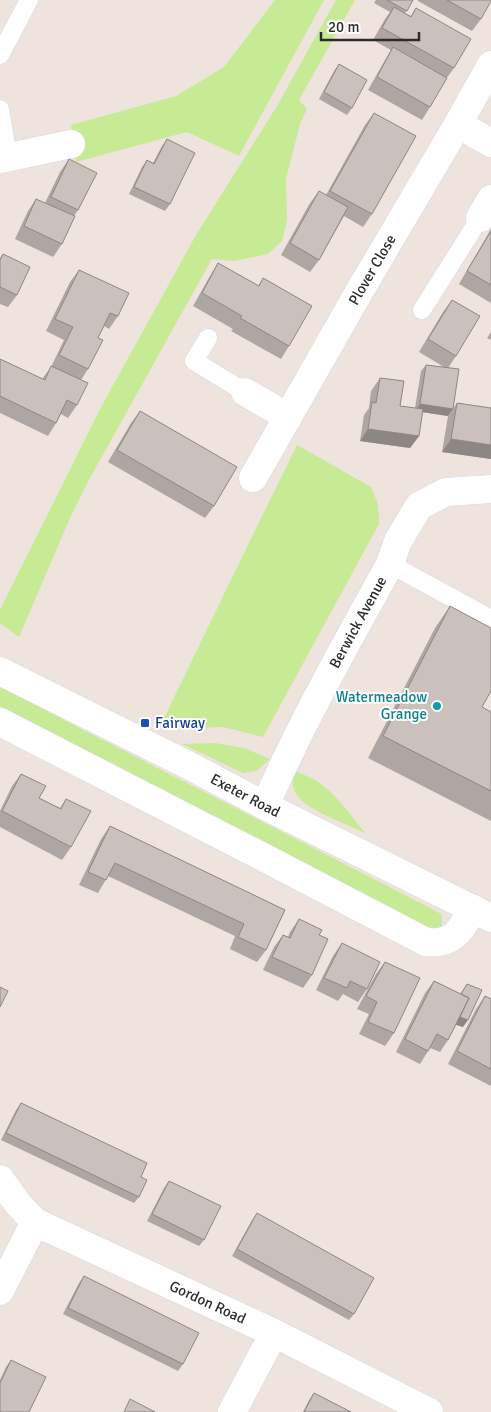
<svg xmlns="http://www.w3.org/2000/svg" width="491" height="1412" font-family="Signika,sans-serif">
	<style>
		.grass { fill: #c7eb94 }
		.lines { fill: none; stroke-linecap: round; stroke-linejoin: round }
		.lane-casing { stroke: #d2dbe6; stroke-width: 19 }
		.street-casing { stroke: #d2dbe6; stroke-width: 29 }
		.secondary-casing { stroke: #d2dbe6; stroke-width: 29 }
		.lane { stroke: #fff; stroke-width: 18 }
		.street { stroke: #fff; stroke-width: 28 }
		.secondary { stroke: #fff; stroke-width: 28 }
		.wall { fill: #aea6a2 }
		.shaded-wall { fill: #8d8784 }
		.building { fill: #cac1bc; stroke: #8d8784 }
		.culture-dot { fill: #0f9aa8; stroke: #fff; stroke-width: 2 }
		.transit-dot { fill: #1a4fb4; stroke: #fff; stroke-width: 2 }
		.labels { text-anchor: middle; stroke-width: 4; stroke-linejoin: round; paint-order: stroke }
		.street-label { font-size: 15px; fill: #2c2c2c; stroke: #fff }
		.culture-label { font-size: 15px; fill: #0d838f; stroke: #fff; text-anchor: end }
		.transit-label { font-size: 15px; fill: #164399; stroke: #fff; text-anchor: start }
	</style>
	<rect width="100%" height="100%" fill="#efe3dd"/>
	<!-- grass -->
	<path class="grass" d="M275 0H324L239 156 187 132 76 162 71 125 176 96 224 67Z
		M336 0H355L299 100 307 109 300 124 286 179 287 220 282 241 268 254 234 261 212 259 90 478 70 518 19 637 0 623V610L100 409 196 235 277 106Z
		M297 445 371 487 378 504 379 524 263 737 223 727 186 728 164 718 244 553Z
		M0 687 436 911 441 914 442 921 441 928 432 930 268 847 0 706Z
		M215 743 244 748 270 759 256 771 243 773 182 744Z
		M296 771C302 774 310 777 317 781 336 794 351 815 365 833 350 826 309 810 300 799 292 790 290 781 296 771Z"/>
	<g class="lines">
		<defs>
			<path id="lane" d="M0 55 29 0
				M0 109 8 157
				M422 310 480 218
				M208 338 194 361 245 392
				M390 564 491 619"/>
			<g id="street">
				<path d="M458 124 491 143"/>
				<path d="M0 159 71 144"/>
				<path d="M480 218 491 199"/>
				<path d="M245 392 288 417"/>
				<path id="s1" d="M253 478 359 292 458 124 491 65"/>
				<path d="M0 722 261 856 426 942C455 945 460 930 473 909"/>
				<path id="s2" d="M265 806C301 723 346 644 390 564L398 541 419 506 446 492 491 489"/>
				<path id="s3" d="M0 1179 18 1204 35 1222 274 1333 429 1412"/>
				<path d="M0 1291 35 1222"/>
				<path d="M232 1412 274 1333"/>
			</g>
			<g id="secondary">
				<path id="s4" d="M0 671 188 765 265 806 491 918"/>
			</g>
		</defs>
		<!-- lane casing -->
		<use href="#lane" class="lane-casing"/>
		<!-- street casing -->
		<use href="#street" class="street-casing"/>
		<!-- secondary casing -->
		<use href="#secondary" class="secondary-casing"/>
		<!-- lane -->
		<use href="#lane" class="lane"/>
		<!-- street -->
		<use href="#street" class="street"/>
		<!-- secondary -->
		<use href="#secondary" class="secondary"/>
	</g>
	<!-- wall -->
	<path class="wall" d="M376 0H413L405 13 411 16 416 8 454 68 446 79 430 107 422 120 368 90 385 60 391 50 373 40 385 19 390 12 374 3Z
		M418 0H491L481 19 472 31 418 1Z
		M339 64 352 108 347 115 319 99 334 71Z
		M374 113 372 214 363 227 344 216 319 260 310 272 281 255 310 203 319 191 326 195 365 125Z
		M167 139 170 204 165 211 129 194 142 167 147 160 153 163 162 146Z
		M69 159 78 210 74 216 62 244 53 257 15 239 28 211 36 199 45 203 60 172Z
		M491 229V303L459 284Z
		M3 254 17 295 8 307 0 304V258Z
		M218 263 258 286 263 278 289 346 281 359 231 331 233 329 193 306 210 276Z
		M79 270 118 316 109 329 104 326 98 338 88 369 81 380 77 405 68 418 61 414 56 423 48 436 0 413V359L42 379 51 367 64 340 46 331 70 282Z
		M452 300 456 356 448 368V416L422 412 419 436 410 448 360 441 364 415 369 408 371 391 380 378 400 406 415 408 421 371 426 365 444 367 419 352 443 312Z
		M491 332V340L487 338Z
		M457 403 491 408V459L442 452 448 416Z
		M140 411 214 506 205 518 108 462 131 423Z
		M450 606 482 707 491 712V821L368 758 435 628Z
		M21 774 39 798 60 808 66 799 71 847 62 860 0 827V811L12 786Z
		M110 826 285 910 266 950 257 962 230 949 235 936 108 876 98 893 79 885 101 839Z
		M299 919 319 935 312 975 303 988 263 970 274 947 283 935 288 937 290 932Z
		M342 943 367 989 358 1002 343 994 338 1001 316 990 333 956Z
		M385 962 394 1033 385 1046 359 1034 369 1014 357 1009 376 974Z
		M434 981 460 994 467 984 463 1027 456 1025 448 1040 440 1052 430 1048 420 1064 396 1052 425 993Z
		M485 996 491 999V1086L448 1064 476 1009Z
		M21 1103 141 1177 139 1197 134 1203 1 1140 16 1110Z
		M169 1181 204 1240 199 1246 147 1221 164 1188Z
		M257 1213 354 1314 349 1320 232 1256 252 1220Z
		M84 1276 183 1364 178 1371 63 1314 79 1283Z
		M11 1360 0 1412V1380L6 1367Z
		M314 1393 351 1412H303L309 1400Z"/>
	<!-- shaded-wall -->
	<path class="shaded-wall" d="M420 404 453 409 448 416 415 411Z
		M368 429 419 436 410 448 360 441Z
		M451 439 491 445V459L442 452Z
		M459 1017 468 1020 463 1027 454 1024Z"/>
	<!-- building -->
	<path class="building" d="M387 0H413L407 11Z
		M447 0H491V1L481 19Z
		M394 7 411 17 416 8 471 39 454 68 382 28Z
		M393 47 447 78 430 107 377 77Z
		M339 64 367 80 352 108 324 92Z
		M374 113 416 136 372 214 330 191Z
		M167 139 195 153 170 204 134 187 147 160 154 164Z
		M69 159 97 173 78 210 51 197Z
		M319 191 348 207 319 260 290 243Z
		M36 199 75 216 62 244 24 226Z
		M491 231V285L467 271Z
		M3 254 30 267 17 295 0 287V260Z
		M218 263 259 286 263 278 312 306 289 346 240 318 242 316 202 293Z
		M79 270 129 293 118 316 110 313 98 338 103 340 88 369 59 355 73 327 55 319Z
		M452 300 480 316 456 356 428 339Z
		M0 359 45 380 51 366 88 383 77 405 67 400 56 423 0 396Z
		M426 365 459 369 453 409 420 404Z
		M380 378 404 381 400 406 423 409 419 436 368 429 372 402 376 403Z
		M457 403 491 408V445L451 439Z
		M140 411 237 467 214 506 117 450Z
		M450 606 491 628V691L482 707 491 712V791L383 736Z
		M21 774 46 786 39 798 61 809 66 799 91 811 71 847 2 811Z
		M110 826 285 910 266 950 238 937 244 924 115 863 106 880 88 872Z
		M299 919 322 930 319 935 328 939 312 975 272 957 283 935 290 938Z
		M342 943 380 962 367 989 350 981 347 988 324 978Z
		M385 962 420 978 394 1033 368 1022 377 1002 366 996Z
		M434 981 469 998 448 1040 437 1034 428 1051 405 1039Z
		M467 984 482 990 468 1020 460 1017 469 998 461 994Z
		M0 987 8 991 0 1007Z
		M485 996 491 999V1069L457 1051Z
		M21 1103 147 1163 141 1177 147 1180 139 1197 6 1133Z
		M169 1181 221 1206 204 1240 152 1214Z
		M257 1213 374 1278 354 1314 237 1249Z
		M84 1276 199 1333 183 1364 68 1308Z
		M11 1360 46 1377 29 1412H0V1383Z
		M314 1393 351 1412H304Z
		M130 1399 155 1412H124Z"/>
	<!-- markers -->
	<circle class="culture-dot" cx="437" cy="706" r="5"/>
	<rect class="transit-dot" x="140" y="718" width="10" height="10" rx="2.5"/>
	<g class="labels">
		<!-- street labels -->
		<g class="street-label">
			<text dy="5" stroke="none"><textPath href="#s1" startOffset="240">Plover Close</textPath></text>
			<text dy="5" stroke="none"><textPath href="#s2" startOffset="206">Berwick Avenue</textPath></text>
			<text dy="5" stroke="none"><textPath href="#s4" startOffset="275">Exeter Road</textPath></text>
			<text dy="5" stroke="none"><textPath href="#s3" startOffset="246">Gordon Road</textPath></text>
		</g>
		<!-- culture labels -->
		<g class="culture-label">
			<text x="427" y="702">Watermeadow<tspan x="427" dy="17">Grange</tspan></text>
		</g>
		<!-- transit labels -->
		<g class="transit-label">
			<text x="155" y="728">Fairway</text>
		</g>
	</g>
	<!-- scale -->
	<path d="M321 32v8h98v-8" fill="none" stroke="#2c2c2c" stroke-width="2.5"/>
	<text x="328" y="32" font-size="15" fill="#2c2c2c" stroke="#ffffff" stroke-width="4" paint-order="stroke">20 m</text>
</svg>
